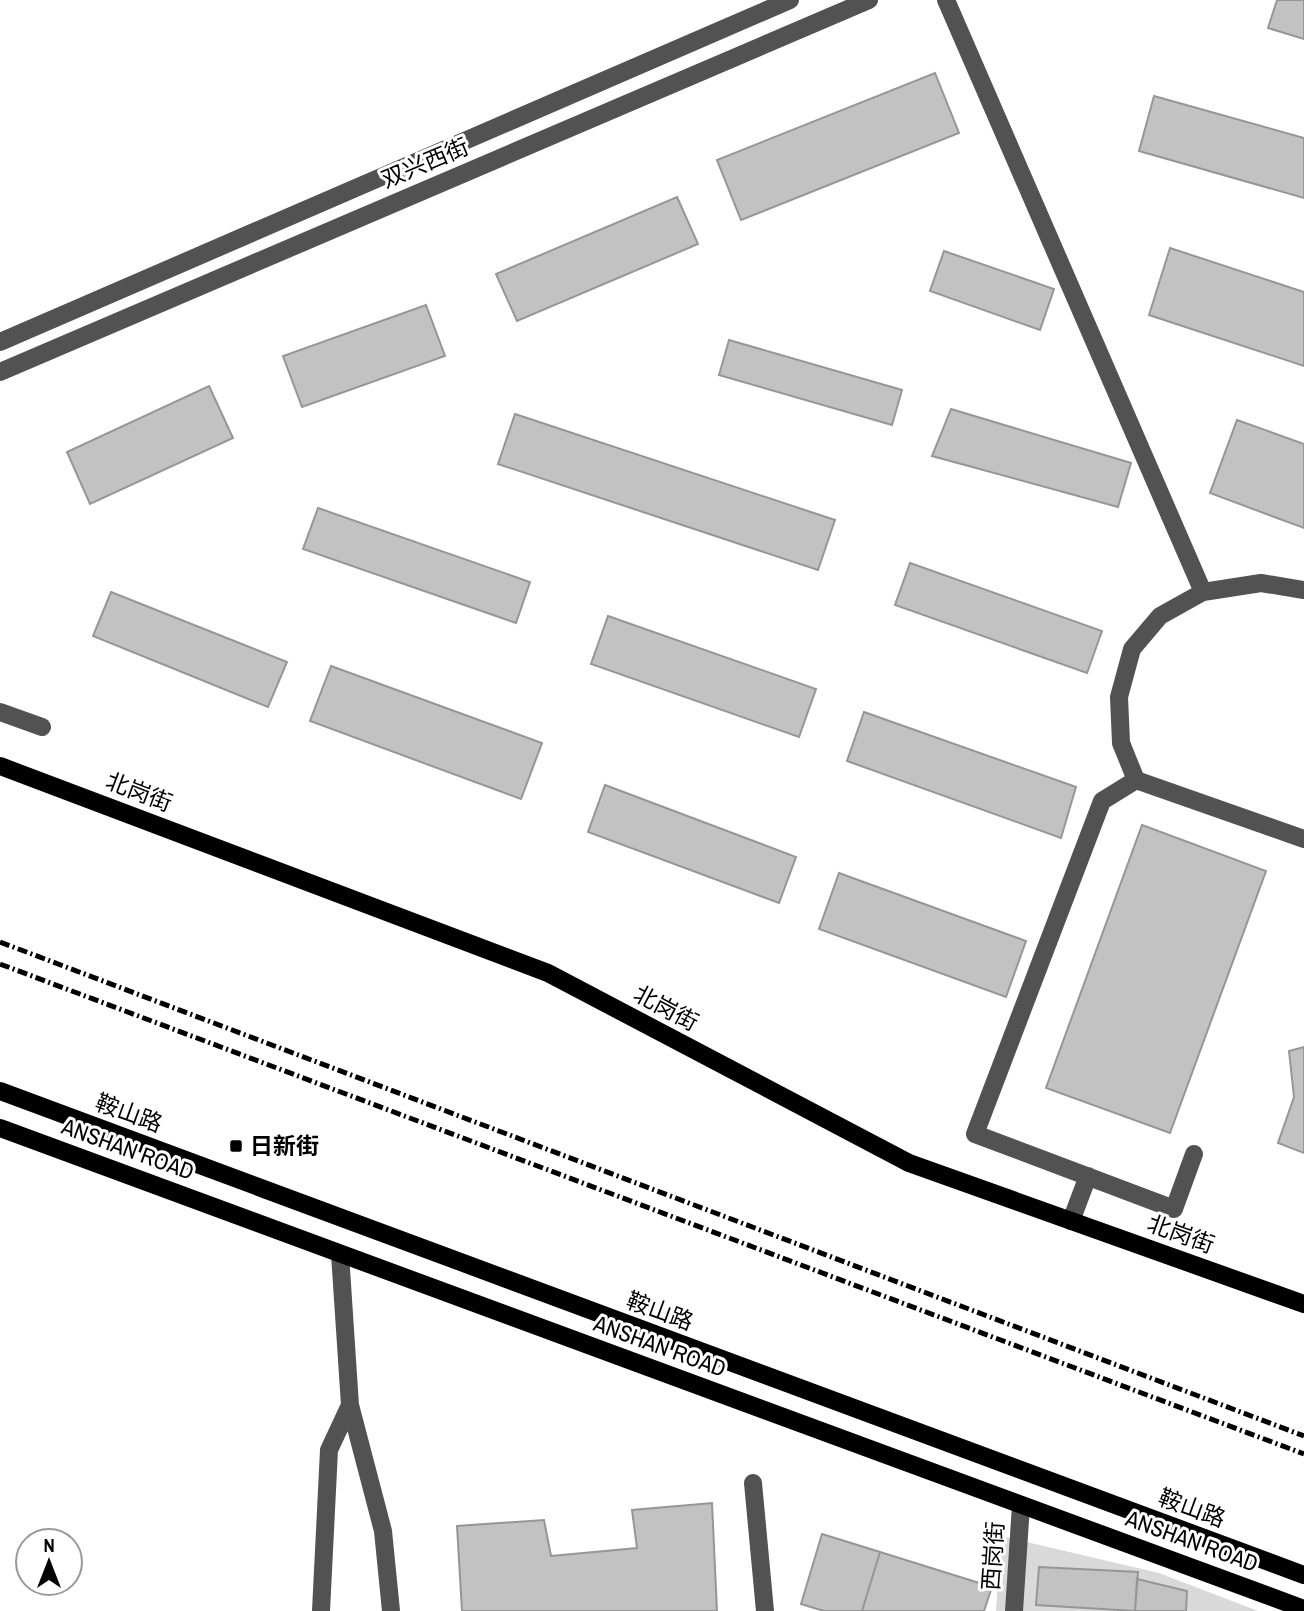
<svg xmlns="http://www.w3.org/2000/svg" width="1304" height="1611" font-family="'Archivo Narrow','Noto Sans SC',sans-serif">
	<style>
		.green { fill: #d9d9d9 }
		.building { fill: #c2c2c2; stroke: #969696; stroke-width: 2 }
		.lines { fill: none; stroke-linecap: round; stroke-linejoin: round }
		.minor { stroke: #525252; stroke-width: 18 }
		.major { stroke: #000; stroke-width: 18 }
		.rail { stroke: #000; stroke-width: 5; stroke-dasharray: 10 3.5 2 3.5; stroke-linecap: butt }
		.poi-dot { fill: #000; stroke: #fff; stroke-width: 2.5 }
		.labels { text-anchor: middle; stroke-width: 6; stroke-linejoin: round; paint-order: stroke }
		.street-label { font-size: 23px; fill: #000; stroke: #fff }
		.poi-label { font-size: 23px; font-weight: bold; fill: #000; stroke: #fff; text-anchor: start }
	</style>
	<rect width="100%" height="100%" fill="#fff"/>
	<!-- green -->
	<path class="green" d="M1001 1536 1159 1573 1258 1611H996Z"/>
	<!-- building -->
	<path class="building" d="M1277 0H1304V39L1268 28Z
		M935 73 959 133 741 220 717 160Z
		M1154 96 1304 138V198L1139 151Z
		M677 197 698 244 517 321 496 274Z
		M1170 248 1304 292V366L1149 315Z
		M944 251 1054 289 1040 330 930 291Z
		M426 305 445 356 302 407 283 356Z
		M729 340 902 390 892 425 719 375Z
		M209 386 233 438 90 504 67 452Z
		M951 409 1131 463 1118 507 932 456Z
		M515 414 835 520 818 570 498 464Z
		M1237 420 1304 444V528L1210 493Z
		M318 508 530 582 516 623 303 549Z
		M910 563 1102 631 1087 673 895 605Z
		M111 592 287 662 268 707 93 636Z
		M608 616 816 689 799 737 591 664Z
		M331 666 542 743 521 799 310 721Z
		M864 712 1076 787 1061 838 847 761Z
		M605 785 796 857 779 903 588 832Z
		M1142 825 1266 871 1170 1133 1046 1088Z
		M839 873 1026 941 1006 997 819 929Z
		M1304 1047V1153L1278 1143 1294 1097 1289 1051Z
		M712 1503 717 1611H462L457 1526 544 1520 551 1556 637 1548 632 1510Z
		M822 1534 880 1552 862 1611H824L801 1604Z
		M880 1552 992 1587 984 1611H862Z
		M1039 1567 1138 1572 1135 1611 1036 1605Z
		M1137 1579 1187 1591 1186 1611H1135Z"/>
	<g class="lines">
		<!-- minor -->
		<path class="minor" d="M946 0 1203 592
			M0 342 790 0
			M0 372 869 0
			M1304 590 1261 583 1203 592 1160 616 1132 649 1119 697 1121 743 1136 780 1304 839
			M0 712 42 727
			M1136 780 1102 801 975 1134 1174 1209 1194 1154
			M1071 1221 1088 1176
			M350 1405 383 1531 391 1611
			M753 1483 765 1611
			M321 1611 329 1450 350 1405 340 1254
			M1014 1611 1021 1505"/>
		<!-- major -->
		<path class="major" d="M0 766 548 973 909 1163 1304 1304
			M0 1091 1304 1575
			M0 1128 1304 1609"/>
		<!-- rail -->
		<path class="rail" d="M0 942 1304 1436
			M0 964 1304 1454"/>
	</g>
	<!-- markers -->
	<rect class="poi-dot" x="229" y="1139" width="14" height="14" rx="3.5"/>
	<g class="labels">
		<!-- street labels -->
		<g class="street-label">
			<text transform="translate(425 163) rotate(-23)" y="8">双兴西街</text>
			<text transform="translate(139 792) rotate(21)" y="8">北岗街</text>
			<text transform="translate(666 1008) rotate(28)" y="8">北岗街</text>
			<text transform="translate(129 1113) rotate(20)" y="8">鞍山路</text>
			<text transform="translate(128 1149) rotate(20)" y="8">ANSHAN ROAD</text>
			<text transform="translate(1181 1234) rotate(20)" y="8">北岗街</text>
			<text transform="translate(660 1311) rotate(20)" y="8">鞍山路</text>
			<text transform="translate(660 1346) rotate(20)" y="8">ANSHAN ROAD</text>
			<text transform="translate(1192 1508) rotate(20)" y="8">鞍山路</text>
			<text transform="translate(1192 1541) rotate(20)" y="8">ANSHAN ROAD</text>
			<text transform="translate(993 1556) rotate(-86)" y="8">西岗街</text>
		</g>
		<!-- poi labels -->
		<g class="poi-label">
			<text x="250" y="1154">日新街</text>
		</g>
	</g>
	<!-- north arrow -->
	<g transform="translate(49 1562)"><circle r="33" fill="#ffffff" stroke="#999999" stroke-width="2"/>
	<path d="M0-5L12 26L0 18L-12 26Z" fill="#000000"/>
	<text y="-10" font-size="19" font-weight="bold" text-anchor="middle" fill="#000000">N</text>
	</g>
</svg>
